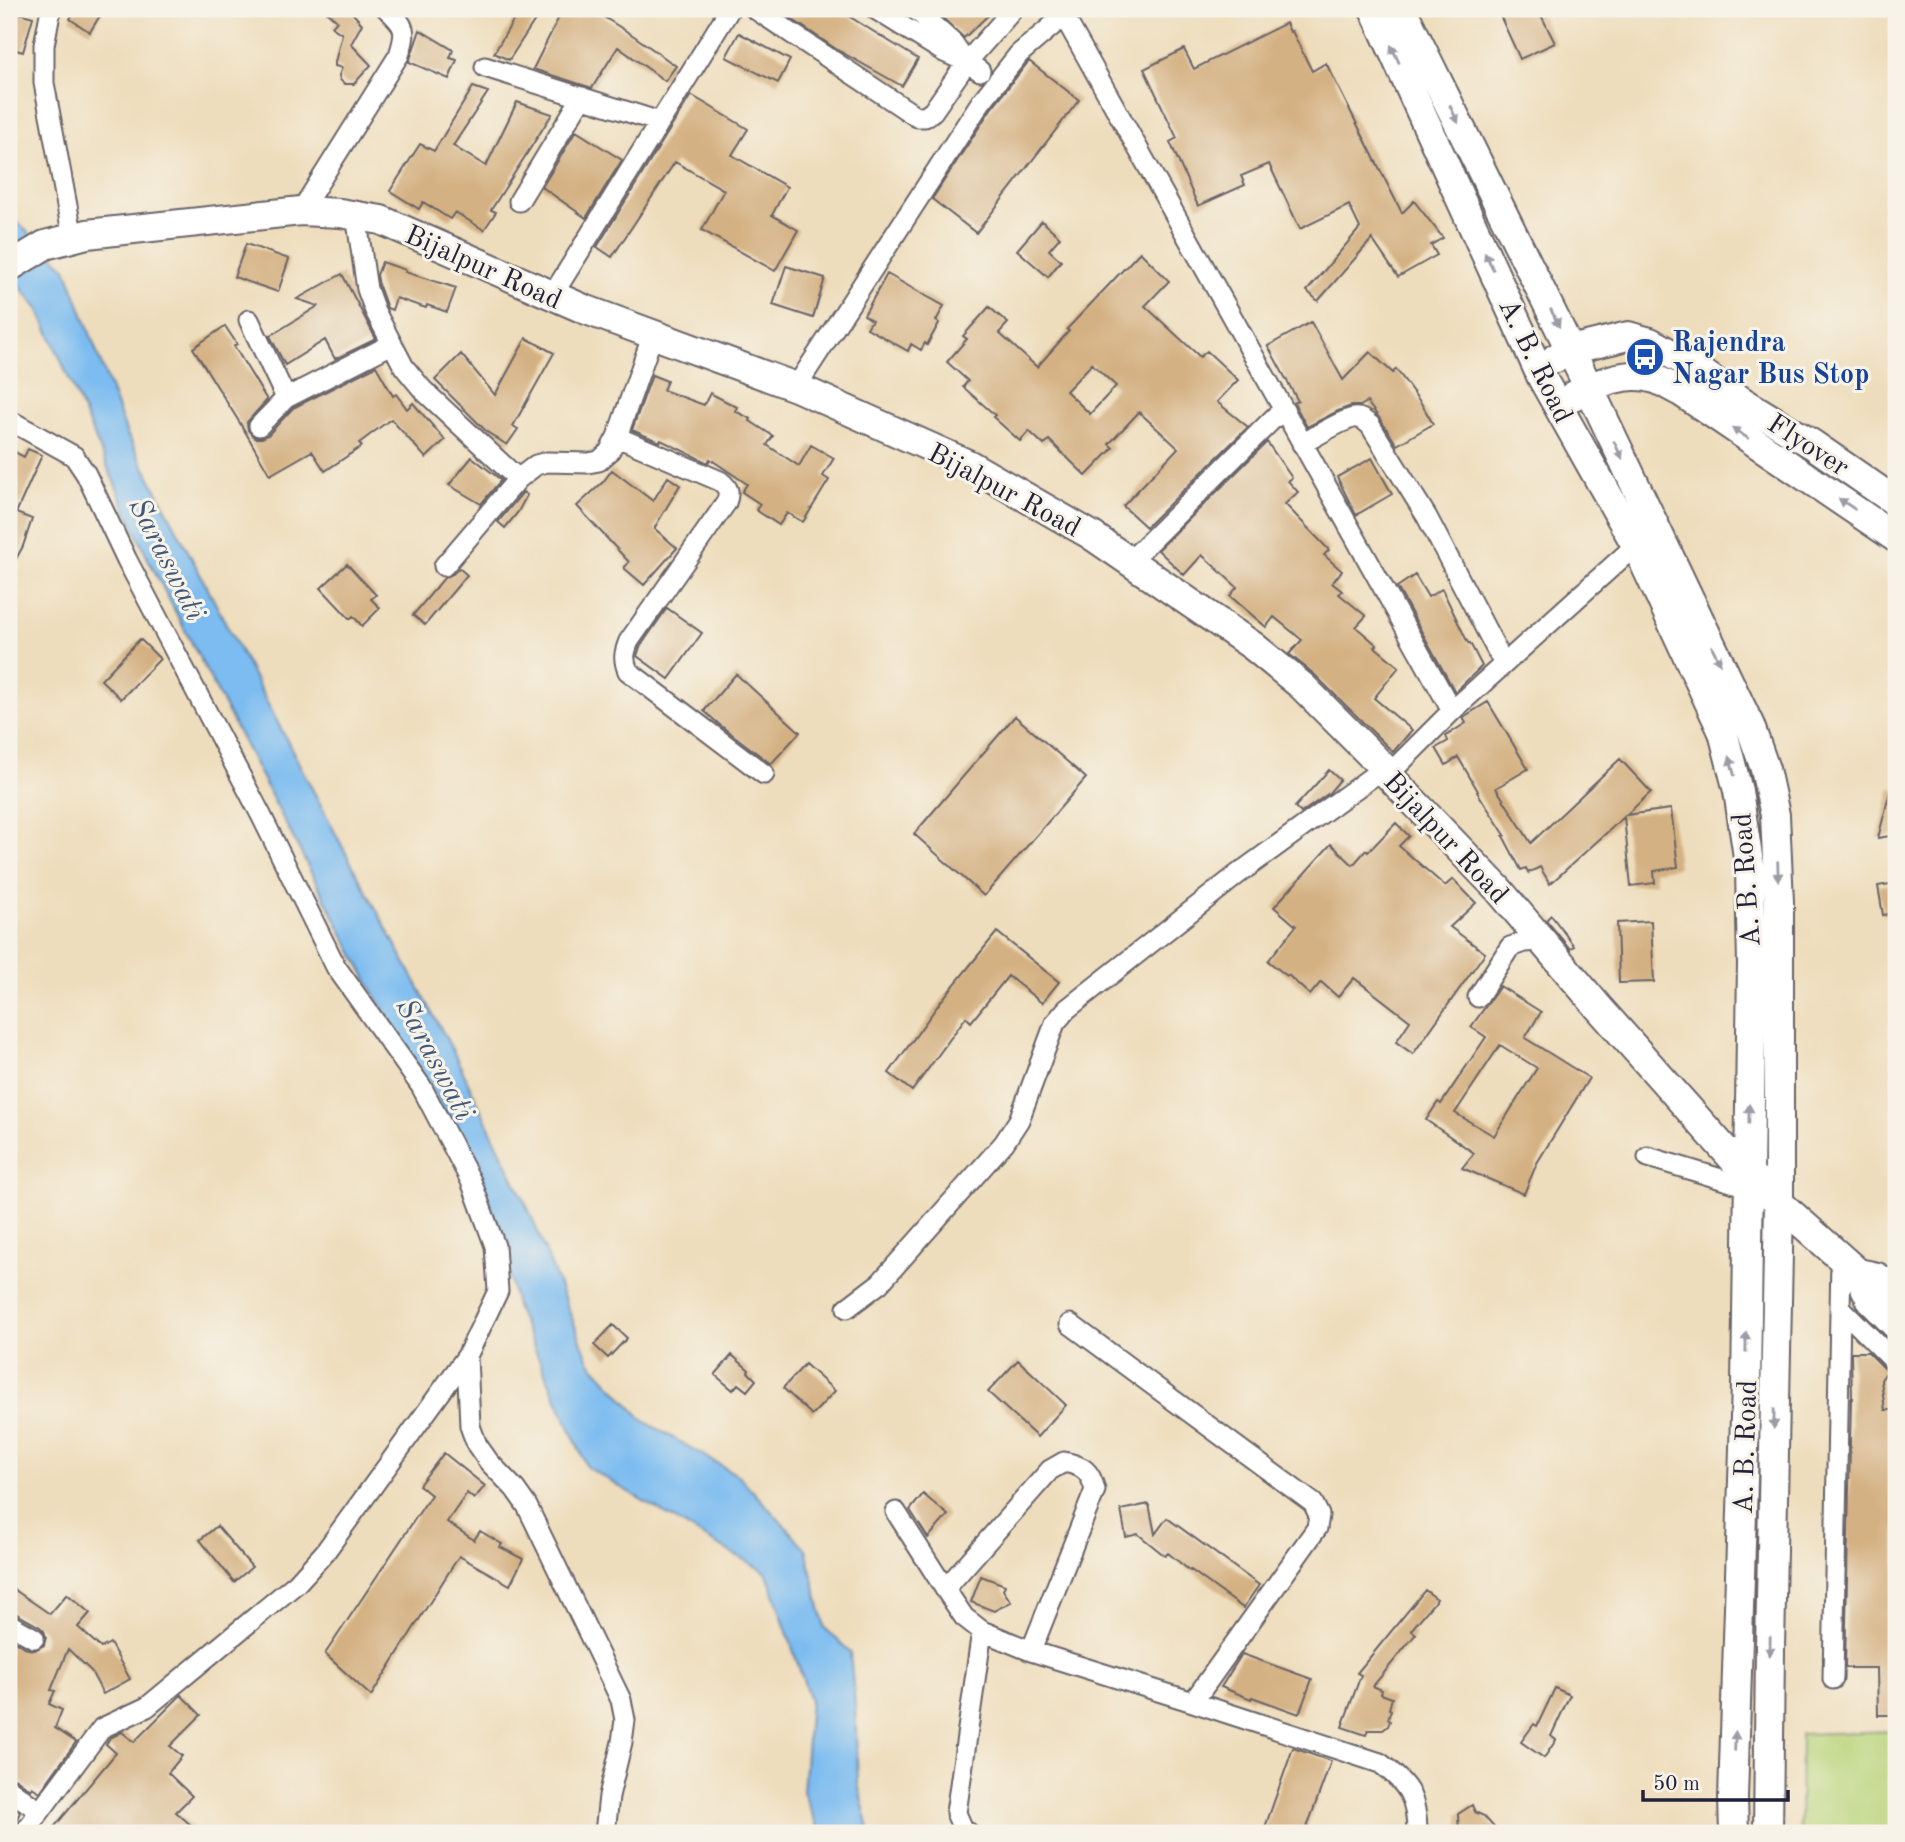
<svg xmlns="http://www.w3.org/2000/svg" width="1905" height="1842" font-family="'Old Standard TT',serif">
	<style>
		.green { fill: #b8d479; stroke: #6d7b5a; stroke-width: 2 }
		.water { fill: #7cbcf0; stroke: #4f6f96; stroke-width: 2 }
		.building { fill: #d4b182; fill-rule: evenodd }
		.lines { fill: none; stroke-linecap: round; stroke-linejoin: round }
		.minor-casing { stroke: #696368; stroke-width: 23 }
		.secondary-casing { stroke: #696368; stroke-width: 32 }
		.minor { stroke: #fff; stroke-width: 19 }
		.secondary { stroke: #fff; stroke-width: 28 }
		.oneway { fill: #9c9ca7 }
		.labels { text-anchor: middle; stroke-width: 6; stroke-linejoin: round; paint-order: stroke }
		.street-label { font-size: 28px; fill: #22223b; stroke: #f7f3e8 }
		.transit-label { font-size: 28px; font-weight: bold; fill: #164399; stroke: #f7f3e8; text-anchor: start }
		.water-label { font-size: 30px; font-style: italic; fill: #42587a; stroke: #f7f3e8 }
	</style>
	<rect width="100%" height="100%" fill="#f7f3e8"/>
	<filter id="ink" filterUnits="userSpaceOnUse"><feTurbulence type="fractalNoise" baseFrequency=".0143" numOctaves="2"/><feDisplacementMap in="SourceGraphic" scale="14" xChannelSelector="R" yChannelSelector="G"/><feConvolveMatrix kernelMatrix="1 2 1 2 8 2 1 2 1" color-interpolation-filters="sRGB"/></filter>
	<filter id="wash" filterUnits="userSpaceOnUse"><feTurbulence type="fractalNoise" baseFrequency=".00686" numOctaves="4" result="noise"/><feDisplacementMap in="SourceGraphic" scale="28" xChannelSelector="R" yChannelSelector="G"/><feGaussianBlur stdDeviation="1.57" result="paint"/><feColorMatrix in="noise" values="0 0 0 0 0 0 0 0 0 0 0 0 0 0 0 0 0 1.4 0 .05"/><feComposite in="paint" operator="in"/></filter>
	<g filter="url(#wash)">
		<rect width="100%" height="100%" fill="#eeddbc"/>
		<!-- green -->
		<path class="green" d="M1896 1731V1833H1800L1801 1734Z"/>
		<!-- water -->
		<path class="water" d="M9 204 16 221 66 268 127 434 342 846 454 1053 531 1215 589 1361 644 1421 739 1476 806 1549 825 1628 850 1652 855 1705 858 1784 870 1833H820L803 1792 810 1700 767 1573 702 1536 587 1467 516 1307 500 1231 474 1161 375 995 148 559 39 310 9 273Z"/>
		<g id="blocks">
			<!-- building -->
			<path class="building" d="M76 9H104L90 32 70 19Z
				M324 9H349L362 24 351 44 371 65 354 84H345L340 80 339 75 342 68 335 66V62L342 34 332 27 337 21Z
				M520 9H542L509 60 494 53Z
				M563 9H591L634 36 676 66 665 81 618 47 592 88 533 69Z
				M777 9H837L918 59 902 86 836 49Z
				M933 9H995L964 38Z
				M1497 9H1538L1555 43 1520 59Z
				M9 10 33 17 23 52 9 48Z
				M1286 23 1290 32 1292 31 1312 71 1326 63 1402 213 1414 201 1443 238 1431 245 1437 255 1398 277 1372 239 1318 301 1307 291 1360 228 1349 205 1300 229 1269 164 1241 176 1245 185 1198 206 1170 142 1177 138 1144 69 1184 49 1194 69Z
				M420 30 453 50 450 58 457 60 449 79 409 62Z
				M739 33 790 60 778 83 726 57Z
				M1029 61 1079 100 976 233 932 199 991 109Z
				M473 87 488 92 453 146 486 166 517 102 552 114 491 210 496 212 484 230 455 212 450 219 423 202 419 209 390 191 420 144 434 151Z
				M691 95 748 129 732 155 787 187 772 215 798 230 775 271 702 230 724 190 675 162 612 257 597 247Z
				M576 131 622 160 586 218 542 187Z
				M1042 221 1060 237 1049 250 1061 261 1048 277 1017 250Z
				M246 244 289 259 278 292 234 277Z
				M1140 252 1169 281 1145 306 1200 357 1207 351 1238 380 1217 402 1248 427 1146 527 1123 506 1178 448 1139 412 1109 444 1113 448 1086 476 1049 440 1044 445 1029 431 1020 441 993 417 995 415 963 387 968 381 947 362 967 339 963 336 989 307 1008 323 999 333 1037 367 1069 331 1067 329ZM1092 364 1116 386 1090 414 1066 391Z
				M382 262 406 270 405 272 456 288 447 312 427 305 426 308 396 298 392 310 387 308 379 286 377 275Z
				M786 266 825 278 813 318 773 305Z
				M342 274 376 339 335 359 325 340 285 365 270 336 318 306 297 299Z
				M887 274 944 306 936 321 939 323 927 345 925 343 921 350 911 344 908 351 867 328 872 320 864 315Z
				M1311 322 1343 380 1370 352 1393 373 1396 369 1421 403 1433 424 1397 445 1380 419 1367 402 1360 406H1351L1338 411 1307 427 1294 403 1298 401 1268 346Z
				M225 326 237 344 234 346 267 400 247 422 248 430 255 438H262L268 435 293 408 376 366 393 396 396 394 407 409 413 403 445 440 426 458 391 419 359 443 362 446 325 471 312 451 270 475 243 428 193 348Z
				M526 338 554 353 513 426 518 429 507 445 487 432 435 380 461 354 495 395Z
				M652 375 667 381 663 390 704 405 710 393 737 407 735 411 751 419 750 421 773 436 767 445 799 466 811 445 834 458 823 476 829 480 803 522 787 513 779 525 756 510 760 504 742 492 747 484 710 459 708 463 661 440 660 442 632 430Z
				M1267 442 1292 478 1288 481 1298 492 1285 504 1329 550 1324 555 1342 571 1332 583 1342 591 1339 594 1366 616 1356 627 1377 645 1375 647 1399 667 1374 698 1412 730 1393 752 1314 674 1289 654 1302 640 1274 617 1266 627 1230 596 1237 587 1202 555 1184 575 1158 550Z
				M9 449 24 457 28 449 42 455 16 513 32 519 23 546 9 572Z
				M472 457 501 480 481 504 449 485Z
				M1372 458 1392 494 1356 515 1337 477Z
				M612 470 653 501 668 477 680 485 655 527V529L677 548 644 585 624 568 629 562 577 506 603 482Z
				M523 492 527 495 518 512 505 528 498 522Z
				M347 564 376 595 371 599 380 608 362 626 353 616 350 619 321 588Z
				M459 568 467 575 425 625 413 615 444 578 453 574Z
				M1415 575 1428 597 1442 589 1468 643H1470L1482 666 1455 692 1397 587Z
				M667 608 702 633 669 679 637 656 640 647Z
				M140 639 160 659 121 699 101 680Z
				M736 674 800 732 771 764 720 725 704 711Z
				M1488 702 1528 769 1496 788 1531 843 1620 759 1651 792 1626 815 1671 809 1678 867 1654 871 1655 883 1631 886 1624 817 1550 884 1540 867 1528 873 1526 868 1521 870 1503 836 1505 835 1477 792 1478 791 1458 757 1446 765 1436 748 1448 741 1446 736 1466 723 1463 718 1465 716Z
				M1015 716 1086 778 984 896 914 834Z
				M1329 770 1340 780 1329 793 1301 813 1295 807Z
				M1891 788 1896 789V835L1878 838Z
				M1396 823 1409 836 1399 846 1445 886 1453 879 1476 903 1450 927 1485 953 1413 1054 1396 1042 1410 1021 1354 978 1338 997 1321 982 1310 995 1288 975 1287 976 1268 961 1296 926 1274 907 1331 844 1353 865 1366 850 1368 852Z
				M1896 883V913L1883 915 1878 886Z
				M1551 915 1574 946 1570 949 1546 920Z
				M1651 921 1654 982 1619 983 1617 923Z
				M997 932 1059 982 1042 1003 1008 976 971 1022 966 1017 912 1091 889 1073 941 1001Z
				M1500 986 1541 1012 1525 1038 1589 1078 1537 1163 1524 1194 1462 1168 1474 1153 1426 1120 1438 1102 1441 1104 1486 1037 1471 1027ZM1500 1045 1537 1068 1494 1136 1455 1113Z
				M613 1325 627 1338 608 1358 594 1345Z
				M1851 1352H1868L1887 1371 1881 1380 1885 1410H1896V1715H1878L1877 1668H1845L1851 1399H1852Z
				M732 1355 749 1370 748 1372 756 1380 747 1391 738 1384 733 1390 715 1375Z
				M1018 1360 1066 1405 1037 1437 988 1392Z
				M805 1364 835 1391 812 1415 783 1388Z
				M444 1453 485 1486 474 1499 467 1493 447 1522 474 1540 480 1531 502 1544 500 1547 523 1559 510 1585 459 1556 371 1696 325 1654 431 1495 419 1485Z
				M923 1494 948 1515 928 1538 910 1510Z
				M1149 1504 1155 1534 1167 1518 1259 1585 1243 1608 1191 1570 1190 1571 1168 1553 1165 1556 1138 1534 1126 1537 1121 1510Z
				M217 1526 252 1567 234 1582 200 1540Z
				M981 1576 1005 1585 1003 1590 1011 1602 994 1611 971 1602Z
				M9 1586 50 1614 67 1594 90 1613 78 1627 101 1648 110 1643 130 1679 103 1694 91 1671 68 1649 51 1690 55 1691 49 1704 62 1710 55 1728 76 1742 40 1792 32 1787 31 1790 16 1779 9 1777V1638L28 1649 35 1650 44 1645 46 1637 44 1631 40 1627 15 1613 9 1612Z
				M1425 1590 1437 1599 1411 1630 1416 1634 1373 1686 1382 1690 1381 1694 1392 1698 1389 1709 1391 1710 1388 1719 1390 1721 1388 1726 1383 1730H1368L1366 1735 1342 1727 1361 1675 1357 1673Z
				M1242 1654 1312 1679 1299 1714 1252 1697 1251 1699 1221 1687Z
				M1555 1688 1570 1695 1551 1736 1556 1740 1544 1758 1521 1742 1534 1724 1537 1726Z
				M181 1695 201 1715 170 1746 182 1756 168 1773 192 1796 176 1812 200 1833H65L55 1826 116 1753 106 1744 110 1738 122 1732 134 1742Z
				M1293 1748 1331 1761 1305 1833H1263Z
				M9 1804 20 1812 11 1833H9Z
				M1472 1805 1475 1812 1484 1816 1499 1833H1459L1458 1814Z"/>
		</g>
	</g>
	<g filter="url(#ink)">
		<use href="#blocks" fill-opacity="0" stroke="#696368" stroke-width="2"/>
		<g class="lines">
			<defs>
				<path id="minor" d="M51 9 44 45V83L73 238
					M755 9 917 117H925L933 111 967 62 980 71
					M875 9 944 52 967 62
					M915 9 953 43 962 56
					M1060 9 1452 711
					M967 62 1010 13 1011 9
					M485 67 660 122
					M519 201 582 97
					M301 211 399 55C407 31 406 26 387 9
					M356 215 367 289 375 311 404 367 423 390 518 479
					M552 296 728 12
					M249 320 286 398
					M796 387 981 102 1019 54 1072 9
					M9 420 74 456 86 474 127 560 261 815 336 967 421 1086 471 1181 495 1246 498 1291 467 1356 325 1552 297 1583 147 1707 102 1728 24 1833
					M259 426 286 398 392 344
					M617 437 720 481C729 488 730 492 726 503L629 641C624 653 623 659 628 671L764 774
					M1302 444C1315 437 1341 420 1354 418 1361 417 1365 421 1370 425L1427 517 1504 664
					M1130 561 1283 409
					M444 566 518 479 536 465 547 462 588 463 599 461 609 452 617 437 653 334
					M1388 775 1452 711 1636 545
					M1478 997 1510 947 1524 942 1542 941
					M1648 1157 1748 1187
					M1840 1307 1896 1363
					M847 1308 880 1283 1004 1143 1019 1120 1055 1023 1067 1009 1238 874 1384 768
					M1070 1324 1313 1503 1319 1515 1317 1528 1193 1702
					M467 1356 470 1426 477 1445 489 1462 515 1489 527 1506 621 1700 625 1720 622 1742 609 1796 605 1833
					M896 1512 945 1589 1050 1470 1064 1462C1083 1466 1090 1470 1095 1490L1031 1651 982 1631 964 1617 945 1589
					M9 1624 34 1638
					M1031 1651 1193 1702 1380 1763C1408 1784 1417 1797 1417 1833
					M1833 1679 1841 1259
					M9 1789 39 1811
					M969 1833 963 1829 956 1813 982 1631"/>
				<path id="secondary" d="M1374 9 1542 378 1636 545 1683 646 1723 732 1738 791 1750 870 1752 964 1746 1385 1733 1798 1734 1833
					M1402 9 1589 388 1750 726 1765 769 1775 815 1779 902V1203L1770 1649 1768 1833
					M9 267 45 245 87 234 301 211 340 213 381 220 584 309 796 387 970 465 1091 535 1253 646 1302 686 1384 768 1388 775 1498 889 1599 1008 1734 1160 1779 1203 1858 1273 1877 1277 1896 1288
					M1556 358 1570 350 1628 336 1650 342 1691 365 1740 400 1812 444 1896 502
					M1573 396C1598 383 1626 370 1655 379 1664 382 1672 388 1681 392L1896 538
					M1858 1273 1871 1300 1896 1325"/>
			</defs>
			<!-- minor casing -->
			<use href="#minor" class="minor-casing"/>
			<!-- secondary casing -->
			<use href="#secondary" class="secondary-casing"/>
			<!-- minor -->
			<use href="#minor" class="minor"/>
			<!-- secondary -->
			<use href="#secondary" class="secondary"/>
		</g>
		<!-- one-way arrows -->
		<defs><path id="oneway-solid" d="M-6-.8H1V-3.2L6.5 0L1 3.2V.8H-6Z" transform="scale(1.75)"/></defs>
		<g class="oneway">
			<use href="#oneway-solid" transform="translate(1395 54) rotate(-115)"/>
			<use href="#oneway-solid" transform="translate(1454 114) rotate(64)"/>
			<use href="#oneway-solid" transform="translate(1489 261) rotate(-115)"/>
			<use href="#oneway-solid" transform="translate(1555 318) rotate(64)"/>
			<use href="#oneway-solid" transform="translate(1740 433) rotate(-146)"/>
			<use href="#oneway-solid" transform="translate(1618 450) rotate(65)"/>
			<use href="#oneway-solid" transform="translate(1847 504) rotate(-146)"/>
			<use href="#oneway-solid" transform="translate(1716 655) rotate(64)"/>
			<use href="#oneway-solid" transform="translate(1732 766) rotate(-104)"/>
			<use href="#oneway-solid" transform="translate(1778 871) rotate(88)"/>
			<use href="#oneway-solid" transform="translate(1749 1114) rotate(-89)"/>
			<use href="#oneway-solid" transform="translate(1746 1342) rotate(-89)"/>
			<use href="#oneway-solid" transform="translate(1774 1419) rotate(91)"/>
			<use href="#oneway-solid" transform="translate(1770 1646) rotate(91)"/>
			<use href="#oneway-solid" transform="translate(1735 1741) rotate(-88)"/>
		</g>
	</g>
	<!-- icons -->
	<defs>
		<symbol id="bus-disc" viewBox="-11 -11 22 22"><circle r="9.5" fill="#1a4fb4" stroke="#f7f3e8"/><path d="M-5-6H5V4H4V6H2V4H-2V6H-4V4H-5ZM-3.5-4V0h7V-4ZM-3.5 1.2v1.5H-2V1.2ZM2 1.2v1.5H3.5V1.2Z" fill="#fff"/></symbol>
	</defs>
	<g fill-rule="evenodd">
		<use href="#bus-disc" x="1623" y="335" width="44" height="44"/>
	</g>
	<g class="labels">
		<!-- street labels -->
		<g class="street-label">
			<text transform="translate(484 266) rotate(24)" y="10">Bijalpur Road</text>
			<text transform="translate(1537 360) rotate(64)" y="10">A. B. Road</text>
			<text transform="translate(1809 444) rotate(33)" y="10">Flyover</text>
			<text transform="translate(1005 489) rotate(28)" y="10">Bijalpur Road</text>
			<text transform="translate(1447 837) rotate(47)" y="10">Bijalpur Road</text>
			<text transform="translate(1745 880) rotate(-94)" y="10">A. B. Road</text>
			<text transform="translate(1744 1447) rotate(-88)" y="10">A. B. Road</text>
		</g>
		<!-- transit labels -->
		<g class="transit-label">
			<text x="1672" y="351">Rajendra<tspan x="1672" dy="32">Nagar Bus Stop</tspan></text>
		</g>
		<!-- water labels -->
		<g class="water-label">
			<text transform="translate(168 559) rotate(63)" y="10">Saraswati</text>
			<text transform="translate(436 1059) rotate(62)" y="10">Saraswati</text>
		</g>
	</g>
	<!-- margin -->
	<rect width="1905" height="1842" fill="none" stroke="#f7f3e8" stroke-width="35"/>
	<!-- scale -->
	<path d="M1643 1790v10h145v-10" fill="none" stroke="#22223b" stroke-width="3.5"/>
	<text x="1653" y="1790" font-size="21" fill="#22223b" stroke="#f7f3e8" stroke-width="5" paint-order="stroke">50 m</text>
</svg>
